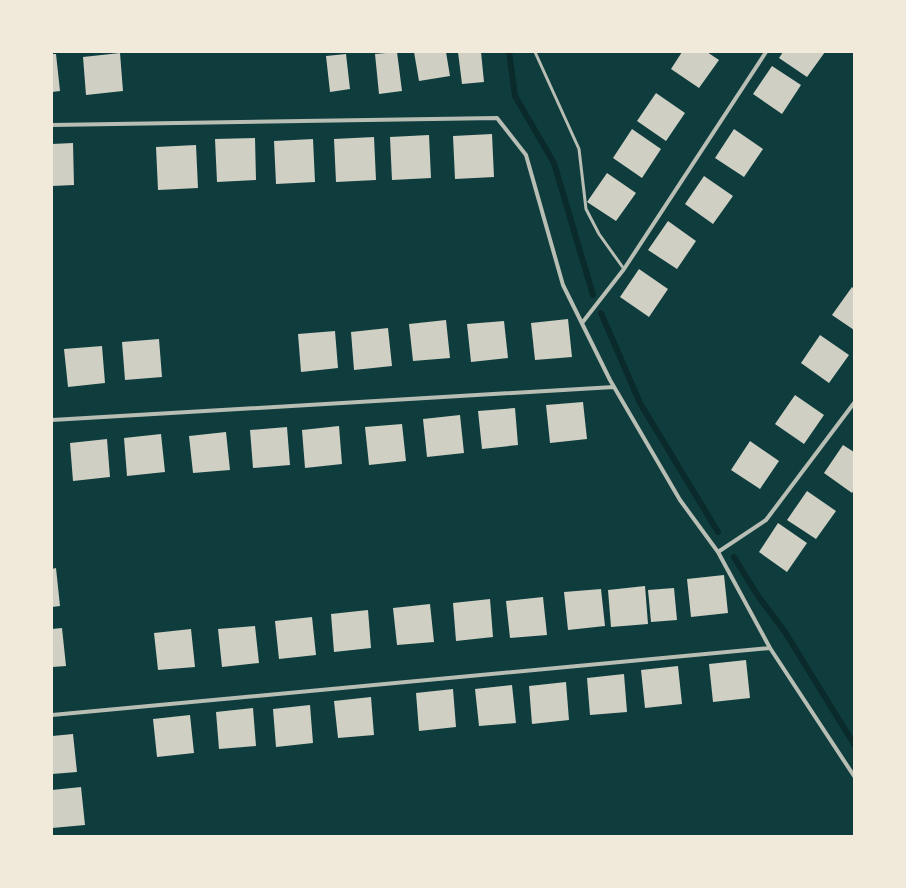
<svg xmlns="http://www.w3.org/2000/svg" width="906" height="888" font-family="Karla,sans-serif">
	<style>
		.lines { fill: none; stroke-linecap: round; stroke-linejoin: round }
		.stream { stroke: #0a2a2b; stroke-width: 6 }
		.building { fill: #cfcfc3 }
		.service { stroke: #b8beb3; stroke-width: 3 }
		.minor { stroke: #b8beb3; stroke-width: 4 }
	</style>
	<rect width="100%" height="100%" fill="#0f3d3e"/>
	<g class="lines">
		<!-- stream -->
		<path class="stream" d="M509 52 515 96 554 163 593 295
			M601 313 640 403 718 532
			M734 557 758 596 785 632 854 744"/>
	</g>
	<!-- building -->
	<path class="building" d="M397 52 402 91 379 94 375 54Z
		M414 52H446L450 76 419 81Z
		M458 52H481L484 82 462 84Z
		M682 52H707L719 60 699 88 671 69Z
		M783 52H825L807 77 779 58Z
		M120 53 123 91 86 95 83 57Z
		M52 54H56L60 91 52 92Z
		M346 54 350 89 330 92 326 56Z
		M772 66 801 85 782 114 753 94Z
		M656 93 685 113 666 141 637 121Z
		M632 129 661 149 642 178 613 158Z
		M734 129 763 149 744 177 715 158Z
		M492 134 494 177 455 179 453 136Z
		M429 135 431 178 392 180 390 137Z
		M374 137 376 180 336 182 334 139Z
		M255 138 256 180 217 182 215 139Z
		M313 139 315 182 276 184 274 141Z
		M73 143 74 185 52 186V144Z
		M196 145 198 188 158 190 156 147Z
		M607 173 636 193 616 221 587 202Z
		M704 176 733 196 713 224 685 204Z
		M668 221 696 241 677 269 648 250Z
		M639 269 668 289 649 317 620 297Z
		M852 287 854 289V330L832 315Z
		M568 319 572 357 535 360 531 323Z
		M446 320 450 358 413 361 409 324Z
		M504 321 508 358 471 362 467 324Z
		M388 328 392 366 354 370 351 332Z
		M335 331 338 368 301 372 298 334Z
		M820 335 849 355 829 383 801 363Z
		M159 339 162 377 125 380 122 342Z
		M102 346 105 383 68 387 64 349Z
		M795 395 824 415 804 444 775 424Z
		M583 402 587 439 550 443 546 405Z
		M515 408 518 445 482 449 478 411Z
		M460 415 464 453 427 457 423 419Z
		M402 424 406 461 369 465 365 427Z
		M339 426 342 464 305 468 302 430Z
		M287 427 290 465 253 468 250 430Z
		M226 432 230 470 193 473 189 436Z
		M161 434 165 472 127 476 124 438Z
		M107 439 110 477 73 481 70 443Z
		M750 441 779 461 760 489 731 470Z
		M843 445 854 452V490L852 493 824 473Z
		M807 491 836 511 816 539 787 520Z
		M778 523 807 543 787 572 759 552Z
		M56 568 60 606 52 607V569Z
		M724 575 728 613 691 617 687 579Z
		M645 586 648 624 611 627 608 590Z
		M674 588 677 620 651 622 648 590Z
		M601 589 605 626 568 630 564 592Z
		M543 597 547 635 510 638 506 601Z
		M490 599 493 637 456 641 453 603Z
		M430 604 434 642 397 645 393 608Z
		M368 610 371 648 334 652 331 614Z
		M312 617 316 655 279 659 275 621Z
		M255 626 259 663 222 667 218 629Z
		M62 628 66 666 52 667V629Z
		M191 629 195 667 158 670 154 633Z
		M746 660 750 698 713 702 709 664Z
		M678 666 682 704 645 708 641 670Z
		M624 674 627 712 590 715 587 678Z
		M566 682 569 720 532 724 529 686Z
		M512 685 516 723 479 726 475 689Z
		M453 689 456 727 419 731 416 693Z
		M371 697 374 735 338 738 334 701Z
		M310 705 313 743 276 747 273 709Z
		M253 708 256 746 219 749 216 712Z
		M190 715 194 753 157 757 153 719Z
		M73 734 77 772 52 774V736Z
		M81 787 85 825 52 828V790Z"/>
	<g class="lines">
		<!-- service -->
		<path class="service" d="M535 52 579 149 586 209 599 234 624 269"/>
		<!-- minor -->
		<path class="minor" d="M52 125 497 118 526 155 563 285 610 380 680 500 718 552 770 648 854 776
			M582 323 624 269 766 52
			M52 420 614 387
			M718 552 766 520 854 403
			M52 715 770 648"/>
	</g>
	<!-- border -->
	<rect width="906" height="888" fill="none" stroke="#f1e9da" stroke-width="106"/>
</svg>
